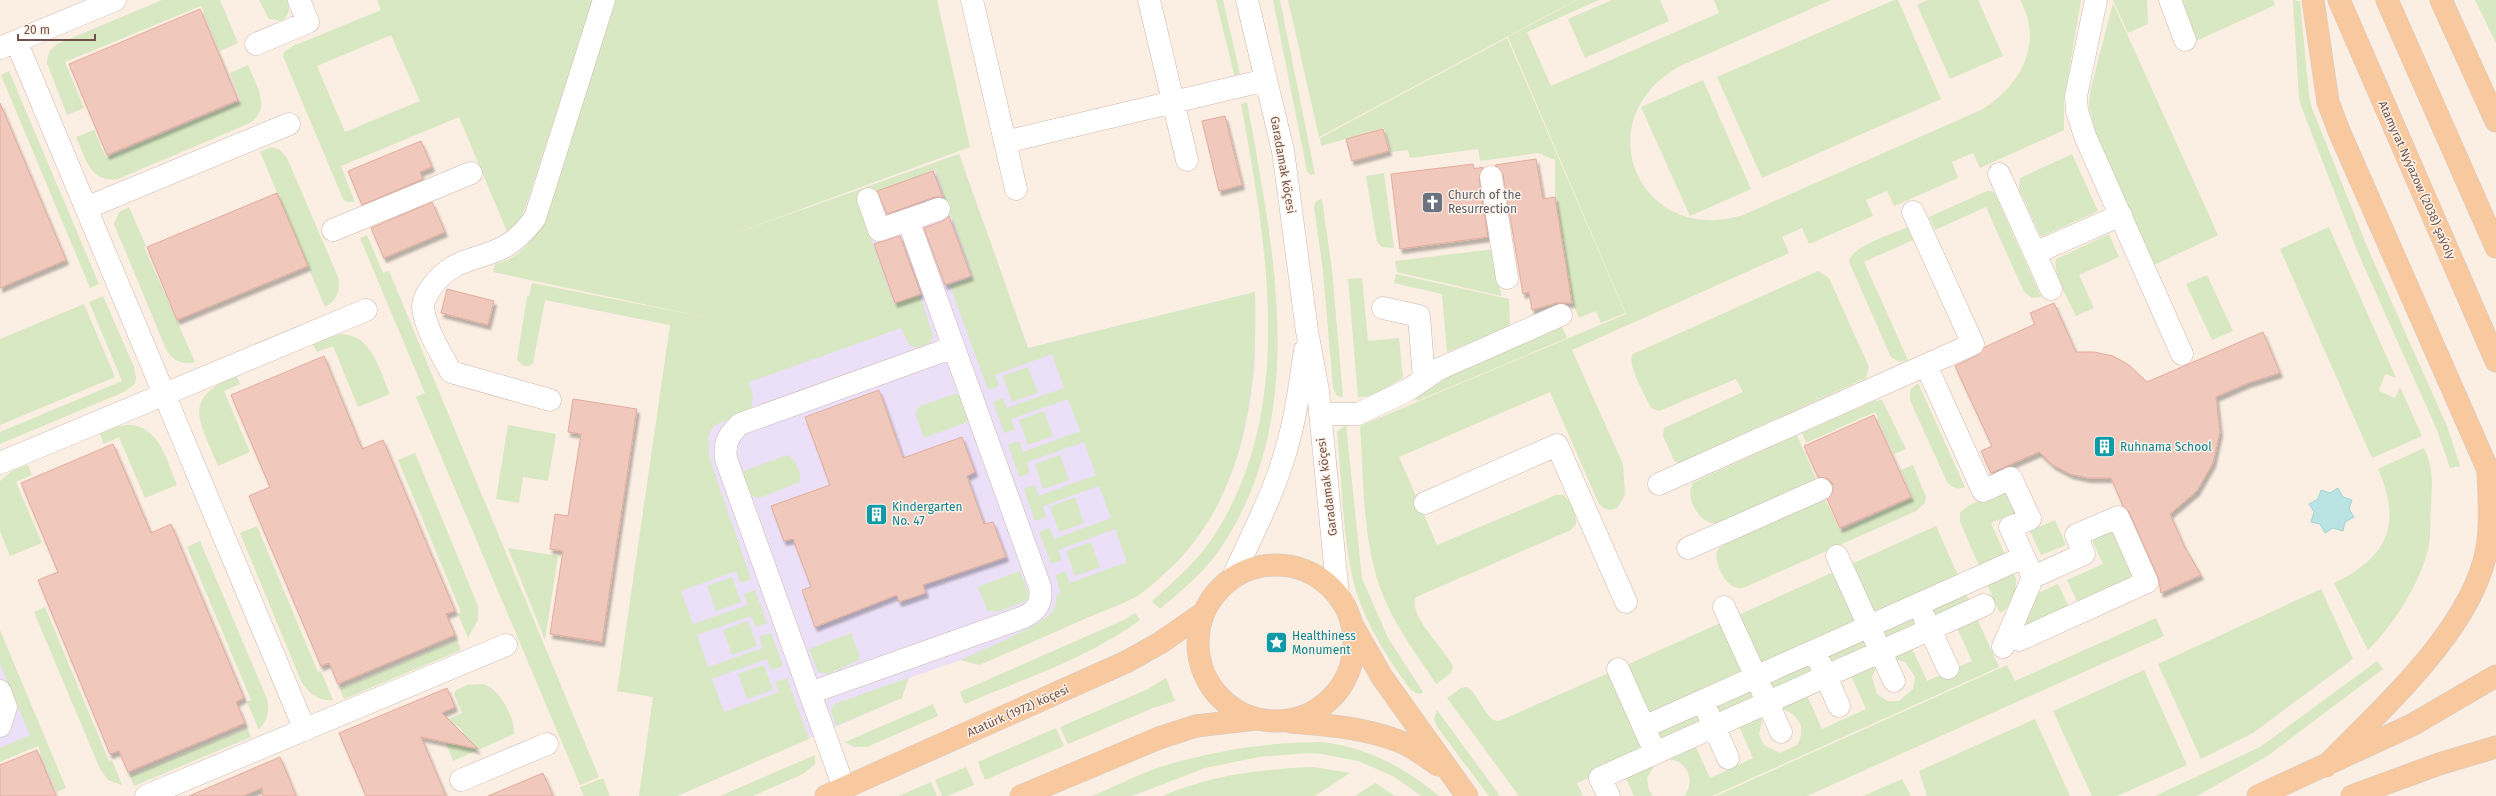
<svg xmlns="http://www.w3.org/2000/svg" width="2496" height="796" font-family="'Fira Sans',sans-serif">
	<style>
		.education { fill: #ebe0f7 }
		.green { fill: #d8e8c2; fill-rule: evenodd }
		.water { fill: #b9e4e3; stroke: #9fd5d5 }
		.building { fill: #f0c8bc; stroke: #e2ac9d; filter: url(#shadow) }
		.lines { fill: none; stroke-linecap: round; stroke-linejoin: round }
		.minor-casing { stroke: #ceb6ad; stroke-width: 23 }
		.major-casing { stroke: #d5cbc9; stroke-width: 23 }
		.minor { stroke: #fff; stroke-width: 22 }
		.major { stroke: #f8c89e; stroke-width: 22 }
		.labels { text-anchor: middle; stroke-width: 3; stroke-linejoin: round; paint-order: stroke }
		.street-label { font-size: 12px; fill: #72524a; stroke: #fef3e9 }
		.worship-label { font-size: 12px; fill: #5b616d; stroke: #fef3e9; text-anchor: start }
		.culture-label { font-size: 12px; fill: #0d838f; stroke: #fef3e9; text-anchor: start }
	</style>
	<defs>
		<filter id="shadow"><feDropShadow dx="2.5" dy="4.5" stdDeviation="1" flood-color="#0004"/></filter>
	</defs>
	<rect width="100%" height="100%" fill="#fbeee3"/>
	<!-- education -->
	<path class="education" d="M959 154 1028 348 1255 292V366L1250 402 1243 438 1232 472 1217 506 1198 537 1175 564 1134 597 979 665 961 660 909 678 902 698 677 796H639L721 239Z
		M0 647 39 741 0 757Z"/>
	<!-- green -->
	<path class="green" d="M162 0H220L238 43 220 51 201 6 65 62 84 108 67 115 47 63C48 51 51 47 62 42Z
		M259 0H287C291 9 289 15 282 21L269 19Z
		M377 0H593L525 209 519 221 508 234 459 117 341 166 355 202H347L343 199 283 56 284 52 293 46 381 10ZM391 35 420 101 345 132 317 66Z
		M616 0H937L970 147 720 239 959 154 1028 348 1255 292C1258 392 1244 503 1165 573 1155 582 1145 592 1134 598 1118 606 1100 612 1084 619 1049 635 1014 650 979 665L961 660C983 649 1032 630 1049 615 1055 609 1057 602 1056 595L1061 593 1055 575 1066 571 1070 583 1127 562 1115 529 1058 550 1062 560 1051 564 1039 532 1050 528 1054 539 1111 518 1099 486 1043 506 1046 517 1035 521 1024 489 1035 485 1039 496 1096 475 1084 442 1027 462 1030 473 1019 477 1008 445 1019 441 1023 452 1080 431 1068 399 1011 419 1015 430 1004 433 993 402 1003 398 1007 408 1064 388 1052 354 995 375 999 386 988 390 950 285 973 277 935 170 857 198 894 304 920 295 933 336 930 343 916 348 909 345 901 328 749 382 753 397 751 408C730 429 699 410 711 463L751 579 740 583 736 571 681 591 693 624 748 605 744 594 755 590 767 623 756 627 751 616 697 635 708 667 763 648 759 637 771 633 783 666 771 670 767 659 712 679 724 712 779 692 775 682 787 678 809 739 677 796H639L653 697 617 691 670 325 545 300 533 363 529 366H524L517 360 527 296H529L532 283 704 317 493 272 495 264C521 258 534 239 545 217Z
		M1216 0H1223L1240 74 1234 75Z
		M1273 0H1280L1315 174 1310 175 1307 171Z
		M1288 0H1576L1319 137Z
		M1577 0H1599L1527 32 1551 86 1719 13 1714 0H1831L1678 67C1584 122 1641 247 1743 215L1981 110C2019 88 2045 43 2020 0H2081L2064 101V130L1980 168 1973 153 1952 162 1958 178 1894 206 1887 191 1866 200 1873 216 1809 244 1802 228 1782 237 1789 253 1572 350 1623 464 1625 495 1617 508C1609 511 1605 510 1599 504L1550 392 1399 457 1437 545 1556 495H1564C1572 505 1576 511 1576 524L1571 530 1416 597C1407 616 1445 648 1453 667L1451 673 1436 684C1418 656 1397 629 1384 598 1362 545 1364 482 1360 426L1626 314 1508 37Z
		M1612 0H1660L1669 21 1585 58 1568 19Z
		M1894 0H1898L1941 99 1762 178 1717 77Z
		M1927 0H1978L2003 56 1950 79 1917 5Z
		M2113 0H2147L2148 24 2128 33Z
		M2181 0H2273L2275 5 2196 41Z
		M2293 0 2300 1 2309 95 2312 108 2368 249 2447 426 2460 466 2450 468 2437 430 2358 253 2303 111 2299 98Z
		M2475 0H2496V43Z
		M2113 3 2218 235 2152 266 2095 130 2089 107 2090 91Z
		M1507 38 1625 313 1601 323 1596 311 1579 318 1573 304 1555 196V160L1538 153 1480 161 1478 149 1410 158 1408 150 1391 152 1384 128 1321 146 1320 138Z
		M248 65C256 85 272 108 250 123L118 179C90 183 86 159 76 137L94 130 106 158 241 101 230 73Z
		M9 71 99 284 90 288 1 75Z
		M1703 80 1751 189 1690 216 1641 107Z
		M1247 102C1274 251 1311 418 1218 552 1202 574 1180 592 1160 609L1152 601C1172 583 1193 565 1209 543 1298 415 1267 247 1241 104Z
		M271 147 279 149 287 158 338 277C341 289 337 301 325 307L260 152Z
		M2072 154 2098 211 2041 237 2019 189 2020 178Z
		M1384 173 1394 248 1382 247 1377 242 1366 176Z
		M1987 191H1992L1995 194 2041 297 2032 298 2024 292 1986 207 1935 230 1929 217Z
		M1322 199 1332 270 1343 397 1337 396 1333 388 1323 271 1314 207 1316 201Z
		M129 207 146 246 144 247 195 362C181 365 173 361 166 349L114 224 119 212Z
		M1908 227 1913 240 1864 262 1908 360 1900 362 1891 357 1849 262C1851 246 1893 234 1908 227Z
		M2329 227 2396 378 2385 374 2379 391 2395 398 2400 387 2422 436 2372 458 2280 249Z
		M2109 234 2119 257 2079 275 2094 308 2076 316C2070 302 2052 273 2056 259Z
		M367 235 383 273 389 271 599 777 580 785 416 397 425 393 360 238Z
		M1495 249 1501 296 1397 272 1395 261Z
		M1818 271 1829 278 1869 367 1866 378 1679 463 1675 462 1663 436 1664 428 1743 392 1736 379 1659 411 1651 408C1646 397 1626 363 1633 354Z
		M1396 274 1509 299 1510 326 1447 352 1442 294 1394 283Z
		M2207 275 2233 331 2212 340 2186 284Z
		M1362 278 1368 341 1399 338 1403 378 1372 396 1358 397 1348 279Z
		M103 296 134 367 136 377 135 384 124 392 0 444V432L122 381 89 302Z
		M84 304 115 377 0 425V339Z
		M1562 327 1567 338 1417 401 1416 398 1455 373Z
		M340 334C372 334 379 369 390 394L358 407 333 346 317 352 312 343Z
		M1028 367 1038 393 1012 402 1003 376Z
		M236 375 240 384 224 391 250 452 218 466C199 419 181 400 236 375Z
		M1918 383 1965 487C1958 490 1952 488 1947 482L1910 400V390Z
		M955 394 960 396 970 421 924 438 916 416 917 409 922 405Z
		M1882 400 1906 449 1894 454 1875 412 1806 443 1802 433 1874 401Z
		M1044 411 1053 436 1028 445 1019 420Z
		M127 425C159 424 167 461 177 485L145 498 119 437 104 444 100 434 115 427Z
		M508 425 556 434 548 481 523 477 519 503 496 499Z
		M1346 425 1362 578 1388 638 1423 692C1419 695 1415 693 1411 690 1387 658 1363 620 1353 580 1342 532 1342 481 1337 432Z
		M1797 435 1816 479 1717 523C1699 526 1683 494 1694 482Z
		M2424 448C2434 470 2432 482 2431 505 2430 518 2431 532 2429 545 2422 580 2394 625 2368 650L2334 583C2387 557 2403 525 2378 469Z
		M415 453 478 606V620L468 638 458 614 461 612 398 460Z
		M787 455C795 458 802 473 800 482L759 498C748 498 743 480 744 471Z
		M1060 455 1069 480 1043 489 1035 464Z
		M28 465 32 475 16 482 42 543 10 556 0 531V481L12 471Z
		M1913 465 1926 497 1925 503 1916 511 1743 588C1727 590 1718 570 1716 556L1718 549 1724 544 1825 499 1840 531 1913 498 1901 470Z
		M2006 488 2017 512 1991 523 2007 559 1981 570 1960 522V513L1968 506Z
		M1075 497 1084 523 1059 532 1050 507Z
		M2055 520 2066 545 2041 555 2030 531Z
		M257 526 318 672 321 671 333 700C319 702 308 693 301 681L240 533Z
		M1936 526 1960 580 1872 619 1847 566Z
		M2114 528 2133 577 2079 605 2067 580 2103 564 2091 538Z
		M200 541 267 699C270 712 267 720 259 730L247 702 251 700 187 547Z
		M1091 542 1100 567 1075 576 1066 551Z
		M508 548 558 556 545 640Z
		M2011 568C2012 571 2016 576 2016 580 2017 589 2009 610 2000 613L1985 580Z
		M1838 570 1862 624 1758 670 1734 617Z
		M1020 571 1029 595 1026 601 997 612 987 610 978 587Z
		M732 577 741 602 716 611 707 586Z
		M2058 584 2070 609 2026 625 2027 618 2038 593Z
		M1964 589 1971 606 1931 624 1924 607Z
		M2321 589 2353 659 2253 733 2201 759 2158 664Z
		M45 607 109 761 112 760 122 785 108 780 100 769 34 612Z
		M1916 610 1924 628 1883 645 1876 629Z
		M1135 613 1140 620C1089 658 1023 679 965 704L960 692 1126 619Z
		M1975 614 1999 667 1712 796H1684C1697 781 1686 756 1664 760L1693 741 1710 778 1753 758 1737 722 1765 709 1759 734 1764 745 1780 753 1797 745C1807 729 1799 713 1781 709L1805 691 1822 729 1866 709 1849 671 1877 666 1872 677 1877 694 1887 701H1899L1913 689 1915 677 1905 662 1893 659 1910 644 1927 681 1972 661 1955 623Z
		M2156 618 2164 636 1807 796H1716L2007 665 2015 681Z
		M748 621 757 646 732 655 723 630Z
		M1725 621 1749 674 1647 720 1622 667Z
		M0 630 66 788 57 792 38 746 0 762V748L30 735 0 664Z
		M851 633 859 653V660L828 674 818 672 809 649Z
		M1867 633 1874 650 1828 670 1821 653Z
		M457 640 461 650 344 699 340 689Z
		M1812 657 1820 674 1770 696 1763 679Z
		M2377 661 2383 669 2266 757 2197 796H2155L2260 747Z
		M764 665 773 690 747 699 738 674Z
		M2144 670 2187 765 2117 796H2092L2053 711Z
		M1613 671 1649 751 1577 783 1583 796H1519L1447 698 1461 688 1467 687C1479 694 1486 722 1499 721Z
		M908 678 902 698 836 726 831 710 834 704Z
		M1166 678 1175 701 1153 708 1068 744 1060 727 1146 690Z
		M482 684C499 687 515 717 514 734L453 761 446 743 457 745 461 743 463 731 457 726 437 724 462 713 454 694 456 690 467 685Z
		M1754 684 1761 700 1716 720 1709 703Z
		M933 704 938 716 867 747H854L845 742Z
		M1700 707 1708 724 1659 747 1651 730Z
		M1437 710 1500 796H1489L1437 727 1434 719Z
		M2035 719 2070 796H1927L1919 771Z
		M247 728 251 737 134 786 130 776Z
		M1056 728 1064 746 985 780 978 762Z
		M1323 742C1368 748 1404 767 1439 796H1421L1393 776 1358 761 1322 754 1309 753 1259 757 1205 768 1132 796H1092C1114 787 1135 776 1157 768 1211 751 1266 742 1323 742Z
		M815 755V764L803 774 753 796H720Z
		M1655 764 1647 778 1649 790 1653 796H1634L1623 772Z
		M966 767 974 785 948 796H942L935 780Z
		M1314 767 1350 773 1315 796H1162C1211 775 1262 769 1314 767Z
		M603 778 610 796H584L580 787Z
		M1902 779 1911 796H1863Z
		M931 782 937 796H898Z
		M1375 783 1395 796H1355Z"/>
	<!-- water -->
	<path class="water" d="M2338 488 2343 497 2352 500 2349 509 2354 517 2345 522 2343 531 2333 528 2325 533 2320 524 2311 522 2314 512 2309 504 2318 499 2321 490 2330 493Z"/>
	<!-- building -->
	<path class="building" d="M200 9 238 100 107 155 69 64Z
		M0 103 66 260 0 288Z
		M1225 116 1242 185 1219 191 1202 121Z
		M1383 129 1389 151 1352 161 1346 139Z
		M421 141 432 167 420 172 423 179 362 205 348 171Z
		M1536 159 1543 199 1555 197 1572 303H1556L1532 310 1529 292 1523 294 1503 175 1495 165Z
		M1473 164 1474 169 1483 167 1479 179 1488 237 1400 249 1391 174Z
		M933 171 943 197H935L887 214 877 191Z
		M277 193 308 266 177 320 147 247Z
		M432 202 445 232 384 258 371 228Z
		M949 216 971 276 945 285 924 228 943 221Z
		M900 236 921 294 895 303 874 244Z
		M447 289 494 301 488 325 441 313Z
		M2054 303 2076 352H2094L2113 356 2129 365 2147 382 2263 332 2280 373 2248 383 2216 397 2220 432 2213 463 2197 491 2170 514 2184 546 2201 575 2161 593 2158 577 2129 512 2123 506 2111 478H2088L2070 474 2053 465 2039 452 1991 473 1981 451 1992 446 1955 366 1978 355 1985 347 2035 324 2030 313Z
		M324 356 362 449 383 440 455 611 446 614 455 635 338 684 329 663 321 666 249 496 270 487 231 395Z
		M879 390 903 458 962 437 975 472 967 476 984 524 993 522 1006 557 923 585 926 593 899 602 897 595 815 627 802 590 811 587 793 539 784 541 771 506 830 485 805 417Z
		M573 399 637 409 602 642 550 634 563 551 550 549 555 514 568 516 581 434 568 432Z
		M1874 415 1911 497 1840 528 1827 499 1833 491V484L1828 479 1818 477 1804 446Z
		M113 444 151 533 171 524 244 698 236 702 245 723 128 772 119 751 110 754 38 580 58 572 21 483Z
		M447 688 455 707 442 713 478 749 421 737 446 796H366L339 733Z
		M37 750 56 796H0V765Z
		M280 757 296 796H263L262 788 243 796H189Z
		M543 773 553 796H488Z"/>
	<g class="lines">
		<defs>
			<path id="minor" d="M972 0 1016 189
				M1149 0 1187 160
				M1247 0 1283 151 1289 195 1307 331 1318 391 1338 596
				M2096 0 2076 96 2077 111 2085 136 2182 354
				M2170 0 2185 40
				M16 41 305 730
				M256 44 308 22 299 0
				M0 48 115 0
				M1005 142 1266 80
				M1999 174 2051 289
				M1491 177 1507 278
				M868 199 879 230 939 209
				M86 208 289 124
				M333 230 471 173
				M2035 253 2121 215
				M1383 308 1419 316 1424 379
				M1926 365 1983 491 2011 478 2030 519 2010 527 2033 577 2084 554 2076 535 2118 517 2147 582 2019 640
				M550 400 451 372C441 353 425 329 423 307 423 299 428 292 433 285 455 257 475 262 504 247 517 240 526 230 535 218L604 0
				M1320 414H1358L1408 390 1439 369 1561 315
				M0 463 366 310
				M1659 484 1973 344 1913 212
				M1425 503 1557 445 1626 602
				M1688 548 1821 489
				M1837 556 1894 681
				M1233 577C1251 536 1274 494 1286 450 1296 417 1300 384 1305 350
				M1724 607 1781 732
				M1924 617 1948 668
				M2003 647 2033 577
				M1820 663 1839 706
				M1618 669 1650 741
				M0 691 6 707 0 726
				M810 693 1024 617C1038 610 1042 602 1040 587L908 220
				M1708 713 1728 758
				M1644 727 2024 557
				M461 780 547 744
				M844 788 726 459C724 442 728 436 740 424L954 347
				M146 796 506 645
				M1609 796 1600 778 1984 605"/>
			<path id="major" d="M2313 0 2328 102 2339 131 2496 488
				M2339 0 2496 361
				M2387 0 2496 247
				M2441 0 2496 121
				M1198 643a78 78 0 1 1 156 0a78 78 0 1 1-156 0Z
				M1354 628 1382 677 1467 796
				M1291 722C1328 725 1366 728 1401 742 1414 747 1426 757 1438 765
				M2326 766C2381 709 2473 629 2487 548 2491 523 2489 498 2488 472
				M826 796 1126 662 1160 643 1202 614
				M1021 796 1159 738 1196 726 1256 719
				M2258 796 2412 725 2496 676
				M2352 796 2439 764 2496 747"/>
		</defs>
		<!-- minor casing -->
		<use href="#minor" class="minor-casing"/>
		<!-- major casing -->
		<use href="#major" class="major-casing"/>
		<!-- minor -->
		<use href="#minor" class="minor"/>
		<!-- major -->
		<use href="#major" class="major"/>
	</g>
	<!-- icons -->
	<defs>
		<symbol id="church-square" viewBox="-11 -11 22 22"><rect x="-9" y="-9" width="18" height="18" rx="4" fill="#6b7280" stroke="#fef3e9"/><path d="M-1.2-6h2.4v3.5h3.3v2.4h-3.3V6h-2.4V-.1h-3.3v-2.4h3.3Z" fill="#fff"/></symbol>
		<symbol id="building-square" viewBox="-11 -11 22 22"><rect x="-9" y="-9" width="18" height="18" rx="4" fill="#0f9aa8" stroke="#fef3e9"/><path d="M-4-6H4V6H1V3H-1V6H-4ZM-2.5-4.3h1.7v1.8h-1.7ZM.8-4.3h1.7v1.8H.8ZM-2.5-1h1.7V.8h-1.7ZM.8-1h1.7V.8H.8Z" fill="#fff"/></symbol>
		<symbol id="sight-square" viewBox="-11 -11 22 22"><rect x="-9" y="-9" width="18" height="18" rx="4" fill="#0f9aa8" stroke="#fef3e9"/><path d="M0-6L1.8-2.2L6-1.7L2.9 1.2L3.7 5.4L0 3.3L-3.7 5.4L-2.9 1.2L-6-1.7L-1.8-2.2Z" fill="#fff"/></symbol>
	</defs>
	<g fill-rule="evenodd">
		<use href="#church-square" x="1420" y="190" width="25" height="25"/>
		<use href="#building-square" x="2092" y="434" width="25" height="25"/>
		<use href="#building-square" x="864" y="502" width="25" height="25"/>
		<use href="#sight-square" x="1264" y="630" width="25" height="25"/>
	</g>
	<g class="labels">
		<!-- street labels -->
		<g class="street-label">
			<text transform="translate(1283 165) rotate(80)" y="4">Garadamak köçesi</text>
			<text transform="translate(2417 180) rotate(66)" y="4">Atamyrat Nyýazow (2038) şaýoly</text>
			<text transform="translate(1327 487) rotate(-97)" y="4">Garadamak köçesi</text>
			<text transform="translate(1018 711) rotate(-24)" y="4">Atatürk (1972) köçesi</text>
		</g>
		<!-- worship labels -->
		<g class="worship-label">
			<text x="1448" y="199">Church of the<tspan x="1448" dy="14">Resurrection</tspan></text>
		</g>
		<!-- culture labels -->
		<g class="culture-label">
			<text x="2120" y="451">Ruhnama School</text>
			<text x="892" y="511">Kindergarten<tspan x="892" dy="14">No. 47</tspan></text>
			<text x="1292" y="640">Healthiness<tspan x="1292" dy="14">Monument</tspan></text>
		</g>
	</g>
	<!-- scale -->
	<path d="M18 34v6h77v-6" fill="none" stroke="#72524a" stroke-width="2"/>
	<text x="24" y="34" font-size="12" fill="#72524a" stroke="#fef3e9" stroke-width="3" paint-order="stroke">20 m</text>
</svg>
